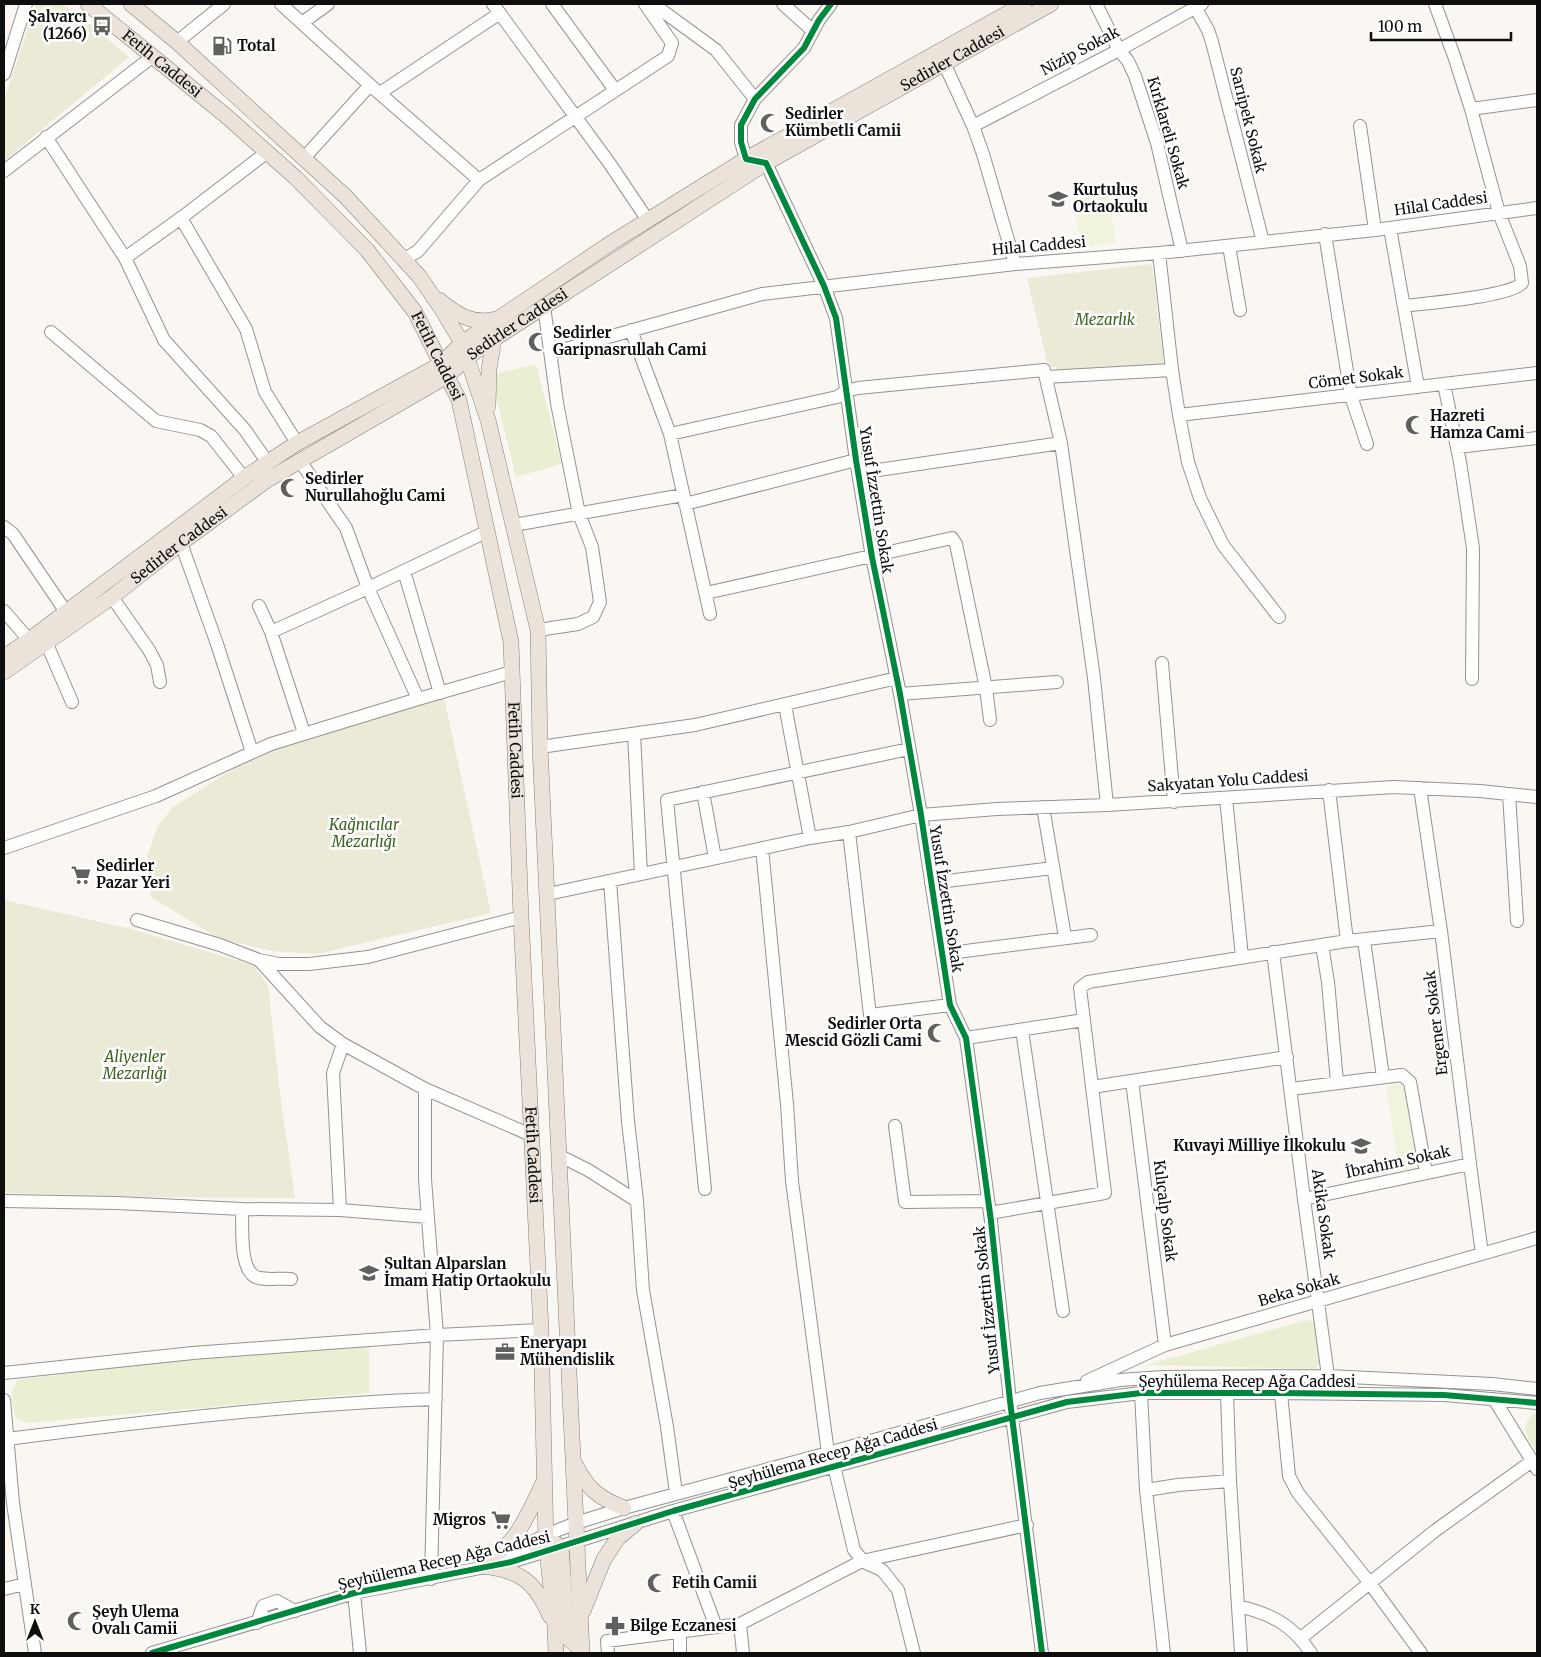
<svg xmlns="http://www.w3.org/2000/svg" width="1541" height="1657" font-family="Merriweather,serif">
	<style>
		.green { fill: #eaeed3 }
		.cemetery { fill: #eaead7 }
		.pitch { fill: #f2f3dd }
		.lines { fill: none; stroke-linecap: round; stroke-linejoin: round }
		.minor-casing { stroke: #949391; stroke-width: 14 }
		.major-casing { stroke: #82807e; stroke-width: 16 }
		.minor { stroke: #fefefd; stroke-width: 12 }
		.major { stroke: #ebe3da; stroke-width: 15 }
		.cycleway-casing { stroke: #fff; stroke-width: 9 }
		.cycleway { stroke: #00873e; stroke-width: 6 }
		.labels { text-anchor: middle; stroke-width: 5; stroke-linejoin: round; paint-order: stroke }
		.poi-label { font-size: 15px; font-weight: bold; fill: #0e0e0e; stroke: #fff; text-anchor: start }
		.street-label { font-size: 15px; fill: #0e0e0e; stroke: #fff }
		.park-label { font-size: 15px; font-style: italic; fill: #3d6321; stroke: #fff }
	</style>
	<rect width="100%" height="100%" fill="#faf7f2"/>
	<!-- green -->
	<path class="green" d="M536 364 562 464 516 477 494 389 495 374Z
		M1307 1320 1314 1322 1320 1363 1316 1369 1146 1365Z
		M369 1347V1393L26 1423 16 1418C12 1404 8 1392 18 1380L184 1359 270 1351Z
		M1534 1413 1537 1414V1451C1527 1436 1518 1428 1534 1413Z"/>
	<!-- cemetery -->
	<path class="cemetery" d="M36 4H62L79 15 129 57 4 161V100Z
		M1152 264 1164 365 1058 373 1056 367 1048 366 1027 278Z
		M444 698 491 913 317 954 271 951 218 938 151 897 147 857 158 826 173 807 243 763 284 746Z
		M4 900 131 929 253 965 268 985 280 1094 295 1198 153 1197 4 1193Z"/>
	<!-- pitch -->
	<path class="pitch" d="M1106 184 1116 242 1082 248 1071 191Z
		M1404 1084 1410 1123H1414L1421 1168 1399 1171 1386 1086Z"/>
	<g class="lines">
		<defs>
			<path id="minor" d="M281 4 370 85 479 180
				M493 4 610 164 647 219
				M552 4 615 90
				M653 4 716 50 755 99
				M783 4 813 31
				M831 4 819 20 804 48 755 99 741 125V142L746 159 766 163 824 286 836 318 856 460 872 557 900 694 921 815 950 1005 966 1038 991 1221 1010 1401 1042 1653
				M1096 4 1119 50 1128 61 1135 76 1157 143 1182 251
				M1195 7 1208 30 1212 42 1263 242
				M302 23 328 4
				M177 42 224 4
				M944 63 973 126 983 154 1015 264
				M4 74 26 4
				M380 93 500 13
				M1471 109 1537 100
				M973 126 1119 50 1202 4
				M1360 126 1375 230
				M46 137 125 258 164 340 245 430 268 463
				M305 157 370 85
				M4 171 152 57
				M181 218 246 329 265 392 297 443
				M1390 228 1418 387
				M1325 234 1351 396 1367 444
				M1229 246 1240 310
				M1159 253 1172 370
				M125 258 181 218 266 153
				M403 260 418 251 479 180 668 56 672 43 645 4
				M1404 306C1427 303 1509 297 1522 283L1520 266 1499 213 1471 109 1454 56 1435 4
				M631 330 670 434 710 614
				M51 332 156 421 200 430 211 436 244 478
				M551 353 762 294 1015 264 1159 253 1375 230 1537 208
				M1046 377 1172 370 1179 415 1188 462 1200 498 1223 545 1279 617
				M1444 384 1460 462 1473 548 1472 679
				M1179 415 1537 373
				M670 434 837 397 846 391 858 388 1044 370 1061 443 1094 678 1107 805
				M1457 447 1537 438
				M300 461 346 528 368 588 418 699
				M858 473 1061 443
				M685 504 856 460
				M514 525 683 495
				M4 527 13 534 66 612
				M175 536 181 543 217 644 252 752
				M404 571 440 693
				M706 593 952 538 956 544 986 688 990 720
				M112 597 149 650 157 665 160 682
				M259 606 271 632 304 733
				M4 611 29 640
				M538 630 578 624 593 617 600 602 592 547 579 514 564 439 557 403 544 306
				M271 632 368 588 488 531
				M46 642 72 702
				M1162 663 1174 802
				M900 694 1057 682
				M785 705 810 838
				M634 734 641 874
				M540 747 695 725 897 678
				M1420 788 1441 931 1470 1164 1482 1254
				M1329 790 1347 941
				M703 792 715 858
				M1509 794 1517 921
				M1226 798 1242 957
				M1043 807 1065 937
				M849 832 870 1015 950 1005
				M4 848 156 796 271 744 418 699 512 672
				M762 848 787 1104 792 1181 828 1453
				M610 881 628 1121 637 1201 643 1290 667 1427 676 1493
				M931 883 1053 868
				M548 894 810 838 849 832 921 815 997 809 1107 805 1394 787 1480 791 1537 797
				M137 920 220 945 259 960 279 964H309L368 957 521 917
				M1364 940 1383 1077
				M1322 945 1328 982 1337 1082
				M1273 952 1304 1199 1328 1376
				M942 954 1091 935
				M259 960 320 1027 343 1044 425 1089 531 1135
				M1022 1030 1063 1311
				M966 1038 1084 1020
				M1132 1081 1165 1345
				M1092 1087 1287 1057
				M425 1089V1179L437 1335 431 1579
				M1291 1089 1402 1075 1410 1082 1426 1173
				M895 1126 905 1202 988 1201
				M560 1156 588 1170 637 1201
				M705 1189 667 800 909 749
				M1304 1199 1470 1164
				M4 1201 117 1203 242 1209 340 1210 428 1217
				M242 1209C243 1226 238 1274 259 1278 269 1280 281 1278 291 1279
				M340 1210 333 1073 343 1044
				M990 1213 1105 1193 1080 988 1088 982 1347 941 1441 931
				M4 1373 193 1353 437 1335 541 1330
				M1087 1381 1165 1345 1537 1238
				M1141 1393 1146 1490 1164 1653
				M1227 1393 1230 1481 1241 1653
				M1281 1393 1289 1476 1298 1493 1369 1582 1421 1653
				M1494 1399 1537 1469
				M4 1400 13 1503 35 1653
				M7 1439C149 1421 293 1404 436 1399
				M834 1466 854 1550 864 1562 882 1570 898 1590 914 1653
				M1146 1490 1178 1485 1230 1481
				M673 1511 716 1627
				M495 1560 546 1535 576 1523 624 1508 828 1453 1040 1393 1120 1380 1163 1377 1328 1376 1492 1384 1537 1389
				M4 1589 25 1584
				M354 1593 360 1653
				M1238 1606C1271 1614 1292 1624 1311 1653
				M257 1623 263 1606 277 1601 295 1611
				M740 1624 743 1653
				M680 1632V1653
				M1301 1638 1436 1530 1532 1461
				M152 1653 354 1593 511 1562 673 1511 1067 1402 1141 1393H1281L1444 1395 1537 1403
				M608 1653 607 1641 740 1624 862 1561 1027 1525"/>
			<g id="major">
				<path id="s1" d="M88 4 225 115 296 178 367 250 415 312 459 400 511 642 521 917 541 1330 546 1542 555 1627 556 1653"/>
				<path d="M131 4 177 42 346 197 419 276 441 308 462 343 488 420 538 630 540 747 582 1653"/>
				<path d="M439 300C457 315 473 325 497 319"/>
				<path d="M488 406 489 369 494 339"/>
				<path d="M4 657 29 640 244 478 297 443 441 364 462 343 611 243 746 159 1024 4"/>
				<path id="s2" d="M4 672 112 597 181 543 267 480 447 376 468 357 494 339 766 163 1051 4"/>
				<path d="M575 1464C587 1488 598 1498 624 1508"/>
				<path d="M532 1543H555L561 1548 568 1638 582 1651"/>
				<path d="M481 1566C493 1557 505 1549 514 1537 527 1520 535 1500 544 1481"/>
				<path d="M481 1566C520 1570 534 1580 550 1616"/>
				<path d="M583 1611 604 1559 618 1538 636 1523"/>
			</g>
		</defs>
		<!-- minor casing -->
		<use href="#minor" class="minor-casing"/>
		<!-- major casing -->
		<use href="#major" class="major-casing"/>
		<!-- minor -->
		<use href="#minor" class="minor"/>
		<!-- major -->
		<use href="#major" class="major"/>
		<defs>
			<path id="cycleway" d="M831 4 819 20 804 48 755 99 741 125V142L746 159 766 163 824 286 836 318 856 460 872 557 900 694 921 815 950 1005 966 1038 991 1221 1010 1401 1042 1653
				M152 1653 354 1593 511 1562 673 1511 1067 1402 1141 1393H1281L1444 1395 1537 1403"/>
		</defs>
		<!-- cycleway casing -->
		<use href="#cycleway" class="cycleway-casing"/>
		<!-- cycleway -->
		<use href="#cycleway" class="cycleway"/>
	</g>
	<!-- icons -->
	<defs>
		<symbol id="bus-bare" viewBox="-9 -9 18 18"><path d="M-5-6H5V4H4V6H2V4H-2V6H-4V4H-5ZM-3.5-4V0h7V-4ZM-3.5 1.2v1.5H-2V1.2ZM2 1.2v1.5H3.5V1.2Z" fill="#61605e" stroke="#fff" stroke-width="2.5" paint-order="stroke"/></symbol>
		<symbol id="fuel-bare" viewBox="-9 -9 18 18"><path d="M-5.5-6h7V0h2V4h1.3V-2.5L3-4.5l.8-.8L6-3V5H2.5V1h-1V6h-7ZM-4.2-4.7v3.2H.2V-4.7Z" fill="#61605e" stroke="#fff" stroke-width="2.5" paint-order="stroke"/></symbol>
		<symbol id="mosque-bare" viewBox="-9 -9 18 18"><path d="M3.5-4.9A6 6 0 1 0 3.5 4.9A5 5 0 1 1 3.5-4.9Z" fill="#61605e" stroke="#fff" stroke-width="2.5" paint-order="stroke"/></symbol>
		<symbol id="school-bare" viewBox="-9 -9 18 18"><path d="M0-5L7-2L0 1L-7-2ZM-4 1L0 2.5L4 1V4Q0 6-4 4Z" fill="#61605e" stroke="#fff" stroke-width="2.5" paint-order="stroke"/></symbol>
		<symbol id="supermarket-bare" viewBox="-9 -9 18 18"><path d="M-6-5.5h2.5l.6 2H6L4.5 2H-2.5L-4.4-4H-6ZM-1.5 3.2a1.3 1.3 0 1 0 .1 0ZM3 3.2a1.3 1.3 0 1 0 .1 0Z" fill="#61605e" stroke="#fff" stroke-width="2.5" paint-order="stroke"/></symbol>
		<symbol id="office-bare" viewBox="-9 -9 18 18"><path d="M-6-3h4V-5.5h4V-3h4V5H-6ZM-1-4.5V-3h2v-1.5ZM-6 0V1H6V0Z" fill="#61605e" stroke="#fff" stroke-width="2.5" paint-order="stroke"/></symbol>
		<symbol id="pharmacy-bare" viewBox="-9 -9 18 18"><path d="M-2-6h4v4h4v4h-4v4h-4v-4h-4v-4h4Z" fill="#61605e" stroke="#fff" stroke-width="2.5" paint-order="stroke"/></symbol>
	</defs>
	<g fill-rule="evenodd">
		<use href="#bus-bare" x="88" y="12" width="28" height="28"/>
		<use href="#fuel-bare" x="208" y="32" width="28" height="28"/>
		<use href="#mosque-bare" x="756" y="109" width="28" height="28"/>
		<use href="#school-bare" x="1044" y="185" width="28" height="28"/>
		<use href="#mosque-bare" x="524" y="328" width="28" height="28"/>
		<use href="#mosque-bare" x="1401" y="411" width="28" height="28"/>
		<use href="#mosque-bare" x="276" y="474" width="28" height="28"/>
		<use href="#supermarket-bare" x="67" y="861" width="28" height="28"/>
		<use href="#mosque-bare" x="923" y="1019" width="28" height="28"/>
		<use href="#school-bare" x="1347" y="1132" width="28" height="28"/>
		<use href="#school-bare" x="355" y="1259" width="28" height="28"/>
		<use href="#office-bare" x="491" y="1338" width="28" height="28"/>
		<use href="#supermarket-bare" x="487" y="1506" width="28" height="28"/>
		<use href="#mosque-bare" x="643" y="1569" width="28" height="28"/>
		<use href="#mosque-bare" x="63" y="1607" width="28" height="28"/>
		<use href="#pharmacy-bare" x="601" y="1612" width="28" height="28"/>
	</g>
	<g class="labels">
		<!-- poi labels -->
		<g class="poi-label">
			<text x="87" y="22" text-anchor="end">Şalvarcı<tspan x="87" dy="17">(1266)</tspan></text>
			<text x="237" y="51">Total</text>
			<text x="785" y="119">Sedirler<tspan x="785" dy="17">Kümbetli Camii</tspan></text>
			<text x="1073" y="195">Kurtuluş<tspan x="1073" dy="17">Ortaokulu</tspan></text>
			<text x="553" y="338">Sedirler<tspan x="553" dy="17">Garipnasrullah Cami</tspan></text>
			<text x="1430" y="421">Hazreti<tspan x="1430" dy="17">Hamza Cami</tspan></text>
			<text x="305" y="484">Sedirler<tspan x="305" dy="17">Nurullahoğlu Cami</tspan></text>
			<text x="96" y="871">Sedirler<tspan x="96" dy="17">Pazar Yeri</tspan></text>
			<text x="922" y="1029" text-anchor="end">Sedirler Orta<tspan x="922" dy="17">Mescid Gözli Cami</tspan></text>
			<text x="1346" y="1151" text-anchor="end">Kuvayi Milliye İlkokulu</text>
			<text x="384" y="1269">Sultan Alparslan<tspan x="384" dy="17">İmam Hatip Ortaokulu</tspan></text>
			<text x="520" y="1348">Eneryapı<tspan x="520" dy="17">Mühendislik</tspan></text>
			<text x="486" y="1525" text-anchor="end">Migros</text>
			<text x="672" y="1588">Fetih Camii</text>
			<text x="92" y="1617">Şeyh Ulema<tspan x="92" dy="17">Ovalı Camii</tspan></text>
			<text x="630" y="1631">Bilge Eczanesi</text>
		</g>
		<!-- street labels -->
		<g class="street-label">
			<text transform="translate(1080 51) rotate(-28)" y="5">Nizip Sokak</text>
			<text dy="5" stroke="none"><textPath href="#s2" startOffset="1131">Sedirler Caddesi</textPath></text>
			<text dy="5" stroke="none"><textPath href="#s1" startOffset="95">Fetih Caddesi</textPath></text>
			<text transform="translate(1248 120) rotate(76)" y="5">Sarıipek Sokak</text>
			<text transform="translate(1168 133) rotate(74)" y="5">Kırklareli Sokak</text>
			<text transform="translate(1441 204) rotate(-8)" y="5">Hilal Caddesi</text>
			<text transform="translate(1039 246) rotate(-5)" y="5">Hilal Caddesi</text>
			<text dy="5" stroke="none"><textPath href="#s2" startOffset="621">Sedirler Caddesi</textPath></text>
			<text dy="5" stroke="none"><textPath href="#s1" startOffset="500">Fetih Caddesi</textPath></text>
			<text transform="translate(1356 378) rotate(-7)" y="5">Cömet Sokak</text>
			<text transform="translate(876 500) rotate(81)" y="5">Yusuf İzzettin Sokak</text>
			<text dy="5" stroke="none"><textPath href="#s2" startOffset="216">Sedirler Caddesi</textPath></text>
			<text dy="5" stroke="none"><textPath href="#s1" startOffset="905">Fetih Caddesi</textPath></text>
			<text transform="translate(1228 781) rotate(-4)" y="5">Sakyatan Yolu Caddesi</text>
			<text transform="translate(946 899) rotate(81)" y="5">Yusuf İzzettin Sokak</text>
			<text transform="translate(1436 1023) rotate(-97)" y="5">Ergener Sokak</text>
			<text dy="5" stroke="none"><textPath href="#s1" startOffset="1310">Fetih Caddesi</textPath></text>
			<text transform="translate(1398 1162) rotate(-12)" y="5">İbrahim Sokak</text>
			<text transform="translate(1165 1211) rotate(83)" y="5">Kılıçalp Sokak</text>
			<text transform="translate(1323 1214) rotate(82)" y="5">Akika Sokak</text>
			<text transform="translate(1299 1290) rotate(-16)" y="5">Beka Sokak</text>
			<text transform="translate(987 1300) rotate(-96)" y="5">Yusuf İzzettin Sokak</text>
			<text x="1247" y="1387">Şeyhülema Recep Ağa Caddesi</text>
			<text transform="translate(833 1454) rotate(-16)" y="5">Şeyhülema Recep Ağa Caddesi</text>
			<text transform="translate(444 1561) rotate(-13)" y="5">Şeyhülema Recep Ağa Caddesi</text>
		</g>
		<!-- park labels -->
		<g class="park-label">
			<text x="1105" y="325">Mezarlık</text>
			<text x="364" y="830">Kağnıcılar<tspan x="364" dy="17">Mezarlığı</tspan></text>
			<text x="135" y="1062">Aliyenler<tspan x="135" dy="17">Mezarlığı</tspan></text>
		</g>
	</g>
	<!-- border -->
	<rect width="1541" height="1657" fill="none" stroke="#0e0e0e" stroke-width="10"/>
	<!-- north arrow -->
	<g transform="translate(35 1622)" stroke="#ffffff" stroke-width="4" paint-order="stroke">
	<path d="M0-4L9 19L0 12L-9 19Z" fill="#0e0e0e"/>
	<text y="-8" font-size="14" font-weight="bold" text-anchor="middle" fill="#0e0e0e">K</text>
	</g>
	<!-- scale -->
	<path d="M1371 32v8h140v-8" fill="none" stroke="#0e0e0e" stroke-width="2.5"/>
	<text x="1378" y="32" font-size="15" fill="#0e0e0e" stroke="#ffffff" stroke-width="4" paint-order="stroke">100 m</text>
</svg>
